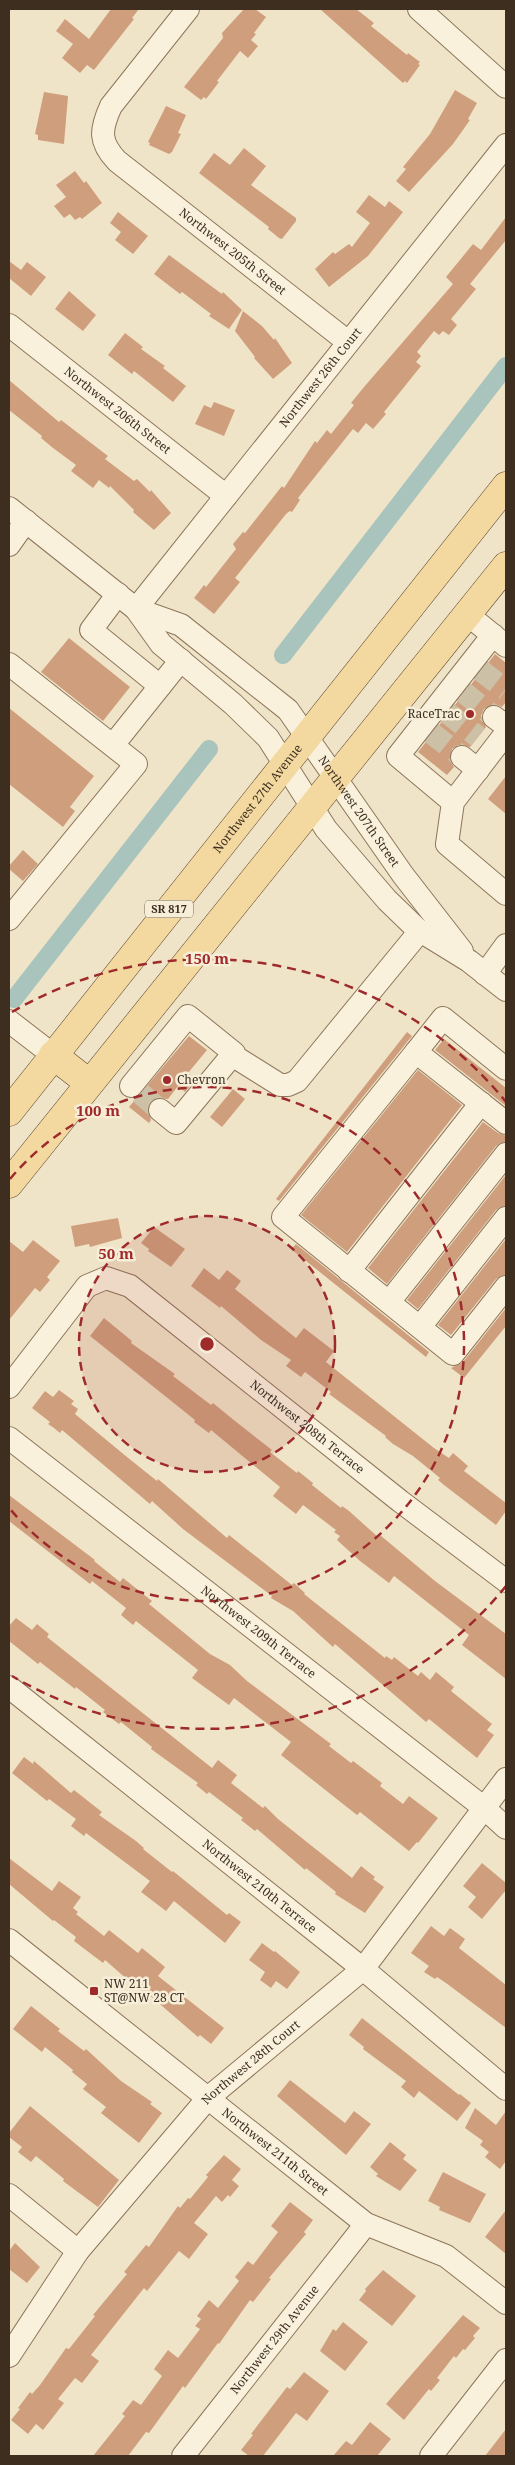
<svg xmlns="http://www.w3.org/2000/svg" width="515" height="2465" font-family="'Noto Serif',serif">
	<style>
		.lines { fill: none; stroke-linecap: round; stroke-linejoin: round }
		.canal { stroke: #a9c4bc; stroke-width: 18 }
		.building { fill: #cf9f7d }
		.minor-tunnel { stroke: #ccc0a6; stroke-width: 22; stroke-dasharray: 22 11; stroke-linecap: butt }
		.minor-casing { stroke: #8d765c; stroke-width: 24 }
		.major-casing { stroke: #5b4430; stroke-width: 29 }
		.minor { stroke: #faf1dc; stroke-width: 22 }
		.major { stroke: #f3d9a0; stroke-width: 28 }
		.ring { fill: none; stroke: #9e2a2b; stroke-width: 2.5; stroke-dasharray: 9 6 }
		.poi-dot { fill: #9e2a2b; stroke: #f7eed8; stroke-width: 2 }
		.labels { text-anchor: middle; stroke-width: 5; stroke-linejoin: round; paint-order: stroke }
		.shield { fill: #f7eed8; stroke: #756857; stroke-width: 1 }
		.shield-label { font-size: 11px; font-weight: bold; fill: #3d2e20 }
		.street-label { font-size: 12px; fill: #3d2e20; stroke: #f7eed8 }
		.poi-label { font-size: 12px; fill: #3d2e20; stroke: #f7eed8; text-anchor: start }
		.centre { fill: #9e2a2b; stroke: #f7eed8; stroke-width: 2.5 }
		.ring-label { font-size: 15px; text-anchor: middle; font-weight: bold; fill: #9e2a2b; stroke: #f7eed8; stroke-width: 5; stroke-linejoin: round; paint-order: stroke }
	</style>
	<rect width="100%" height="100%" fill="#f0e4c8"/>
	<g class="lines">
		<!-- canal -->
		<path class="canal" d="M283 655 506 366
			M14 999 209 749"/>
	</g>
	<!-- building -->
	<path class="building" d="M111 9H139L132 18 134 19 94 70 87 65 80 73 62 58 73 44 56 31 65 19 89 39Z
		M244 9H255L266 17 254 33 256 34 251 40 258 46 248 58 240 51 217 81 219 82 213 90 206 99 204 97 201 100 184 87 223 38 222 33Z
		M320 9H356L374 23 371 26 407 55 408 53 420 62 418 64 420 65 407 83 405 81 403 83Z
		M455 90 477 103 468 119 470 120 453 144 409 192 396 181 406 169 403 167 430 134Z
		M44 92 68 96 64 144 38 140V135L35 134Z
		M166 106 186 115 178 133 181 134 172 152 169 154 149 145 150 143 148 142Z
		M244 148 266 166 251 185 296 218V221L282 239 279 238 268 229 269 227 199 173 214 153 230 165Z
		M75 171 84 183 86 181 102 203 82 219 80 217 75 220 70 214 64 218 54 206 66 197 56 185Z
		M369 195 385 207 389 201 403 212 368 256 329 287 315 269 333 252 335 254 349 244 352 247 370 223 356 212Z
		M118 212 148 236 133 254 115 240 121 232 110 223Z
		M506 217V240L470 284 476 289 451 319 457 325 449 335 443 331 439 335 434 331 417 352 421 356 416 362 421 366 384 412 386 414 373 429 366 423 358 433 353 429 298 498 300 500 292 512 290 511 286 514 235 578 240 582 214 614 194 598 204 585 206 587 236 549 233 544 243 532 245 533 282 486 284 488 315 441 317 443 327 430 331 434 354 405 351 403 364 387 453 284 446 277 473 244 481 250Z
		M169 255 222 294 223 292 242 310 229 329 209 316 211 314 182 292 180 294 154 274Z
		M9 261 21 270 27 262 46 277 31 296 9 278Z
		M69 291 96 315 83 331 55 309Z
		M243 311 262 326 274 340 275 338 292 363 273 379 254 358 255 357 235 331Z
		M125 333 143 347 141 349 165 366 163 368 186 386 173 402 134 371 132 374 108 355Z
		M9 380 59 422 61 420 108 456 105 459 134 481 137 479 150 492 151 490 171 513 154 530 133 512 134 510 110 486 109 488 99 480 93 488 71 471 76 465 53 448 41 438 42 436 9 410Z
		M214 402 235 410 224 436 195 424 204 405 211 408Z
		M69 638 130 687 103 721 41 672Z
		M495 654 506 663V702L502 707 495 704 484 709 481 716 486 727 470 747 458 745 452 749 450 761 454 767 447 775 418 752Z
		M9 708 94 776 70 807 75 811 63 827 9 784Z
		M506 776V814L488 799Z
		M23 850 38 864 23 881 9 869V866Z
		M407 1032 412 1036 279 1201 276 1199Z
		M189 1036 207 1050 188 1073 196 1079 185 1092 178 1086 168 1099 156 1098 150 1101 147 1108 151 1120 149 1123 129 1107Z
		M444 1039 506 1088V1106L435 1050Z
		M418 1070 462 1105 347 1252 301 1215Z
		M233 1089 245 1099 222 1127 210 1117Z
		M483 1122 498 1133 506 1136V1141L496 1146 387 1284 368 1268Z
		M506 1175V1205L496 1210 418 1309 407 1300Z
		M118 1218 122 1238 90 1247 89 1244 75 1247 71 1226Z
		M154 1227 185 1249 171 1267 148 1251 149 1249 141 1243Z
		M506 1239V1274L496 1279 451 1335 438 1325Z
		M33 1240 60 1261 47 1277 50 1280 40 1292 35 1288 9 1320V1241L23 1252Z
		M296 1244 429 1352 426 1357 291 1249Z
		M204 1268 219 1280 227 1270 241 1281 235 1289 296 1338 304 1328 334 1351 326 1362 434 1448 449 1458 453 1453 468 1466 464 1471 506 1503V1511L496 1525 444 1485 438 1480 440 1478 413 1456 393 1444 385 1437 386 1436 329 1394 331 1392 305 1372 301 1377 286 1366 291 1360 261 1340 221 1306 220 1308 191 1286Z
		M506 1308V1326L464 1378 451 1368 463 1362Z
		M104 1318 132 1341 131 1343 175 1374 173 1376 211 1405 213 1403 235 1421 272 1450 270 1452 297 1473 298 1471 313 1483 312 1485 341 1508 342 1506 349 1511 378 1537 380 1535 435 1581 506 1634V1679L462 1645 469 1635 394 1576 389 1583 360 1561 337 1540 340 1536 334 1532 336 1530 303 1505 296 1514 273 1496 280 1487 211 1430 209 1433 194 1422 195 1420 90 1336Z
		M59 1390 74 1401 71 1404 78 1409 75 1414 127 1457 157 1481 158 1479 227 1538 229 1535 292 1585 294 1583 305 1593 304 1594 385 1658 386 1656 392 1660 394 1657 418 1676 421 1672 430 1680 436 1672 454 1687 451 1691 492 1724 487 1730 494 1735 477 1758 429 1719 426 1722 335 1644 333 1647 293 1611 271 1598 272 1596 183 1529 152 1501 150 1504 62 1430 60 1433 54 1428 48 1424 50 1422 32 1408 45 1391 53 1397Z
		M9 1495 95 1560 94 1561 120 1582 123 1578 152 1601 149 1604 210 1654 230 1665 247 1681 331 1744 329 1746 351 1763 353 1761 382 1783 380 1786 403 1804 409 1796 438 1818 418 1843 417 1842 409 1851 360 1812 357 1815 281 1755 291 1742 234 1698 229 1705 192 1678 198 1670 136 1621 133 1625 121 1615 126 1608 92 1581 90 1584 9 1521Z
		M16 1618 32 1630 37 1624 49 1634 47 1637 212 1768 218 1760 228 1768 237 1775 231 1783 263 1808 265 1806 278 1819 352 1878 361 1866 375 1877 373 1879 384 1887 365 1913 335 1894 336 1892 306 1868 305 1870 257 1829 255 1831 241 1820 243 1818 209 1792 207 1794 196 1785 198 1783 151 1749 152 1747 121 1722 119 1724 103 1712 105 1710 76 1687 75 1689 40 1662 38 1664 9 1641V1626Z
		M24 1757 33 1764 34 1761 71 1793 74 1790 102 1812 99 1815 136 1841 144 1848 143 1849 172 1872 173 1871 227 1915 229 1913 241 1922 225 1943 174 1901 166 1911 141 1892 150 1881 86 1833 84 1836 71 1826 76 1819 49 1799 47 1801 12 1773Z
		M9 1858 52 1891 59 1881 81 1897 73 1908 78 1912 76 1914 104 1936 109 1930 138 1953 142 1948 165 1967 158 1976 224 2028 211 2044 200 2035 198 2037 147 1993 145 1995 105 1960 103 1963 74 1941 76 1937 54 1920 53 1921 9 1884Z
		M482 1863 506 1883V1890L482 1919 468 1907 476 1897 463 1886Z
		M431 1926 444 1936 450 1928 465 1939 459 1948 506 1985V2028L446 1983 437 1977 435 1979 424 1972 429 1966 411 1953Z
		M262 1943 274 1952 275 1951 300 1972 287 1989 276 1981 271 1988 260 1980 265 1972 249 1960Z
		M31 2006 60 2029 58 2031 84 2051 86 2049 121 2081 152 2102 150 2104 162 2113 139 2143 101 2113 106 2107 83 2089 87 2084 72 2072 73 2070 45 2047 42 2052 13 2029Z
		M362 2018 459 2095 460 2094 471 2103 457 2121 419 2091 414 2098 401 2087 406 2081 363 2049 364 2047 349 2035Z
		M290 2080 345 2123 354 2111 371 2124 346 2155 277 2096Z
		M30 2106 119 2180 98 2207 63 2181 64 2179 36 2156 31 2162 18 2152 22 2147 9 2137V2133Z
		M475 2108 496 2125 506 2111V2161L500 2169 485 2157 489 2152 480 2145 483 2141 465 2128Z
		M390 2142 406 2155 403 2159 417 2170 400 2191 376 2176 378 2174 370 2167Z
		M224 2155 241 2169 232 2180 239 2186 230 2197 228 2195 222 2202 216 2196 194 2223 208 2234 189 2259 179 2251 147 2291 144 2288 91 2355 99 2361 82 2383 75 2378 58 2399 64 2403 43 2430 36 2424 28 2434 11 2420 20 2409 18 2408 30 2392 32 2394 40 2385 66 2348 69 2349 95 2316 93 2315 127 2274 124 2272 146 2245 149 2247 178 2206 180 2208 188 2198 190 2199 208 2177 206 2175Z
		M443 2172 486 2194 470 2223 439 2210 440 2207 428 2201Z
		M290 2202 313 2220 304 2232 306 2234 269 2278 271 2279 253 2302 250 2300 219 2344 218 2343 185 2388 183 2386 149 2433 146 2432 128 2456H93L125 2416 122 2414 133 2400 141 2405 162 2376 154 2369 168 2350 178 2358 200 2329 195 2326 201 2319 197 2316 209 2300 218 2308 239 2281 235 2277 248 2261 253 2265 278 2232 271 2226Z
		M506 2210V2254L485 2237Z
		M15 2243 40 2267 27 2283 9 2269V2251Z
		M383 2270 416 2296 392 2326 359 2300 366 2291 365 2289Z
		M463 2315 480 2328 473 2336 475 2338 465 2350 463 2349 456 2358 454 2356 437 2378 440 2380 431 2391 429 2389 404 2420 386 2404Z
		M343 2322 368 2342 345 2371 320 2351 333 2329 336 2331Z
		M304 2372 329 2391 307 2421 296 2413 263 2456H249L241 2450 253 2435 251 2434 287 2387 290 2389Z
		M370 2422 391 2439 377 2456H333L346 2441 352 2445Z
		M506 2429V2456H485Z"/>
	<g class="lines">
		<!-- minor-tunnel -->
		<path class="minor-tunnel" d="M479 669 506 690
			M461 690 494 717
			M445 711 478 737
			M429 731 462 757
			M140 1093 160 1110"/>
		<defs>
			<g id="minor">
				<path id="s1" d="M188 9 111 106C100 130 99 142 117 161L348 342"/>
				<path d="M419 9 506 87"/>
				<path id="s2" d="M9 325 226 496"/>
				<path d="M9 508 136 609 161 644 233 704 268 738 326 829 387 900 417 929 469 961 506 990"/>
				<path d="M9 545 26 521"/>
				<path d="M118 594 91 630 160 686"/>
				<path id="s3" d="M136 609 506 145"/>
				<path id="s4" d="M136 609 181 625 288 710 403 875 462 951"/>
				<path d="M467 614 506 646"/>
				<path d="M9 664 136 764 9 919"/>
				<path d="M494 717 506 726"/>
				<path d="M506 733 453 802 447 844 506 894"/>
				<path d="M113 745 181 660"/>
				<path d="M462 757 478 770"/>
				<path d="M453 802 398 756 493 635"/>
				<path d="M485 974 506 945"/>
				<path d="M9 1021 53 1055"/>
				<path d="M416 1052 443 1018 506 1069"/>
				<path d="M232 1055 280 1085H288L297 1081 420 931"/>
				<path d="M131 1086 188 1016 234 1053 176 1123 160 1110"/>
				<path d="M506 1123 416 1052 283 1217 453 1354 506 1287"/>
				<path d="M349 1271 481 1103"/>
				<path d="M389 1302 506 1154"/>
				<path d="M420 1327 506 1218"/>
				<path id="s5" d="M9 1387 87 1286 106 1278 130 1286 400 1501 506 1581"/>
				<path id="s6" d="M9 1438 483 1807 506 1828"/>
				<path id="s7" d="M9 1687 363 1969 506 2089"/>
				<path id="s8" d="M9 1940 366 2224 446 2256 506 2303"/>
				<path d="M9 2195 78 2251"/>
				<path id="s9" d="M9 2356 78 2251 208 2098 363 1969 506 1779"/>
				<path id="s10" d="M183 2456 366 2224"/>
				<path d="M431 2456 506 2360"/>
			</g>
			<g id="major">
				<path d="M53 1055 89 1083"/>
				<path id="s11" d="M9 1112 506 486"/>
				<path d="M9 1184 506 566"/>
			</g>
		</defs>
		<!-- minor casing -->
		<use href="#minor" class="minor-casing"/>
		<!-- major casing -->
		<use href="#major" class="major-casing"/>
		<!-- minor -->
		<use href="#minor" class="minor"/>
		<!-- major -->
		<use href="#major" class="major"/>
	</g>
	<!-- distance rings -->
	<circle cx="207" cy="1344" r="128" fill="#9e2a2b" fill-opacity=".12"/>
	<g class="ring">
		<circle cx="207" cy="1344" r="128"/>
		<path d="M10 1179A257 257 0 1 1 10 1509"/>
		<path d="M506 1586A385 385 0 0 1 12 1676M12 1012A385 385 0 0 1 506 1102"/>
	</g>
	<!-- markers -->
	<g class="poi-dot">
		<circle cx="470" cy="714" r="5"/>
		<circle cx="167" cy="1080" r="5"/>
		<rect x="89" y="1986" width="10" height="10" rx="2.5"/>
	</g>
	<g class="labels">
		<!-- shield labels -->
		<rect class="shield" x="145" y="900.5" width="48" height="17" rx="4"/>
		<g class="shield-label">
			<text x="169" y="913">SR 817</text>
		</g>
		<!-- street labels -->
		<g class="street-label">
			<text dy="4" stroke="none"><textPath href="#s1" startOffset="331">Northwest 205th Street</textPath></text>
			<text dy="4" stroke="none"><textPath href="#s3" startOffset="296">Northwest 26th Court</textPath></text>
			<text dy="4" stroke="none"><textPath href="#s2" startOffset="138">Northwest 206th Street</textPath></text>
			<text dy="4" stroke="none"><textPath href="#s11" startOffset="400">Northwest 27th Avenue</textPath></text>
			<text dy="4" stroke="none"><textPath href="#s4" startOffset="308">Northwest 207th Street</textPath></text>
			<text dy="4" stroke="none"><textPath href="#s5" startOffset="400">Northwest 208th Terrace</textPath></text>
			<text dy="4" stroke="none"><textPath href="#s6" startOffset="316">Northwest 209th Terrace</textPath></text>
			<text dy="4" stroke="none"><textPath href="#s7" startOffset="320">Northwest 210th Terrace</textPath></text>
			<text dy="4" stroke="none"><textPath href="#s9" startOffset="382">Northwest 28th Court</textPath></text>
			<text dy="4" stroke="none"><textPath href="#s8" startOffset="340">Northwest 211th Street</textPath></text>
			<text dy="4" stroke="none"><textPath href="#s10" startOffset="148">Northwest 29th Avenue</textPath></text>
		</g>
		<!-- poi labels -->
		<g class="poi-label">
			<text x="460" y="718" text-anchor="end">RaceTrac</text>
			<text x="177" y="1084">Chevron</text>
			<text x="104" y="1988">NW 211<tspan x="104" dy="14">ST@NW 28 CT</tspan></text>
		</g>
	</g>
	<circle cx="207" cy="1344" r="8" class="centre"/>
	<g class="ring-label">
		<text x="207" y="964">150 m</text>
		<text x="98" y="1116">100 m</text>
		<text x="116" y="1259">50 m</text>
	</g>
	<!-- border -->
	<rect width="515" height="2465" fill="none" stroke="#3d2e20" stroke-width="20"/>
</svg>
